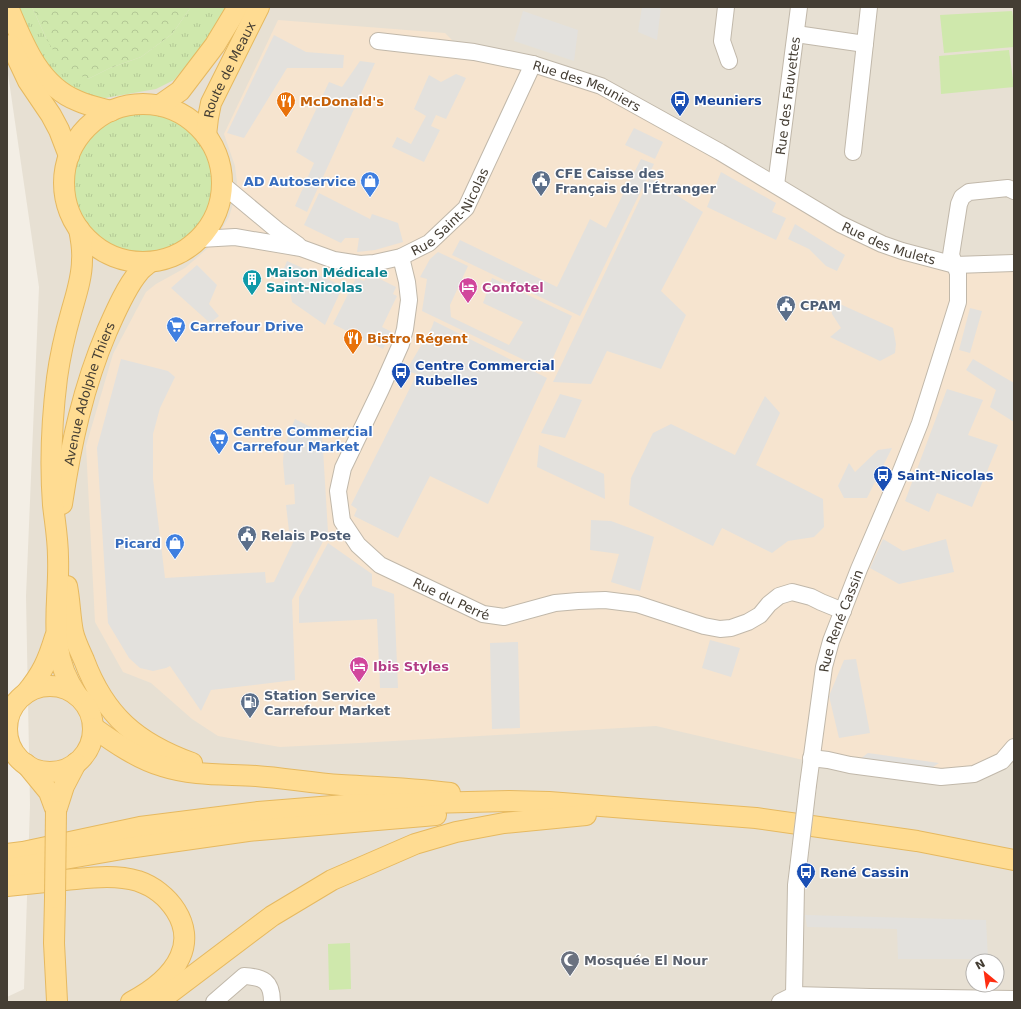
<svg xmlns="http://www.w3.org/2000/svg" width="1021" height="1009" font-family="'DejaVu Sans',sans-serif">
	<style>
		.residential { fill: #e7e0d3; fill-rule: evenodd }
		.commercial { fill: #f6e4cf }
		.grass { fill: url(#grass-tufts) }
		.park { fill: url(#park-crowns) }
		.pitch { fill: #cfe8ac }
		.parking { fill: #e3e1dd }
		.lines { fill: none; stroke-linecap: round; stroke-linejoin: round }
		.minor-casing { stroke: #c1b8aa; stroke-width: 18 }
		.major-casing { stroke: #e6b960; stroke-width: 22 }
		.minor { stroke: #fff; stroke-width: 16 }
		.major { stroke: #ffdc92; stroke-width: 20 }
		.minor-bridge-casing { stroke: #c1b8aa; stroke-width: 18; stroke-linecap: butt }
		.major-bridge-casing { stroke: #e6b960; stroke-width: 22; stroke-linecap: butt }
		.minor-bridge { stroke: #fff; stroke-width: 16 }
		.major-bridge { stroke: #ffdc92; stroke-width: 20 }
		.labels { text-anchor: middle; stroke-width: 3; stroke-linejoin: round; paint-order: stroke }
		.street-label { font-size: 13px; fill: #453e34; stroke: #fff }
		.transit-label { font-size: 13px; font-weight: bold; fill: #164399; stroke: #fff; text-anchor: start }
		.food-label { font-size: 13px; font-weight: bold; fill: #c56008; stroke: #fff; text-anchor: start }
		.service-label { font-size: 13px; font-weight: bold; fill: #4e5e75; stroke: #fff; text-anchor: start }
		.shop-label { font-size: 13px; font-weight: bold; fill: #366cbe; stroke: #fff; text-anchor: end }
		.culture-label { font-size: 13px; font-weight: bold; fill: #0d838f; stroke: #fff; text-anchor: start }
		.hotel-label { font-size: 13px; font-weight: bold; fill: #b23c85; stroke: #fff; text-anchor: start }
		.worship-label { font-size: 13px; font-weight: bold; fill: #5b616d; stroke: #fff; text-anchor: start }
	</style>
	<defs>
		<pattern id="grass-tufts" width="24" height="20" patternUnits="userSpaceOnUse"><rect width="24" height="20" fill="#cfe8ac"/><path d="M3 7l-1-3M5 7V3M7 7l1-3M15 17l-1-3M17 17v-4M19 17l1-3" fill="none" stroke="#b3c895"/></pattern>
		<pattern id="park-crowns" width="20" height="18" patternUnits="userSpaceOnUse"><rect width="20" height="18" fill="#cfe8ac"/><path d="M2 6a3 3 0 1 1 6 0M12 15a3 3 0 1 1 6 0" fill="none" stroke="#b3c895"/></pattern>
	</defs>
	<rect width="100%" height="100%" fill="#f3eee5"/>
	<!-- residential -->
	<path class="residential" d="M7 7H1014V1002H7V997L24 989 30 805 26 596 39 287 7 67ZM973 961H997V985H973Z"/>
	<!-- commercial -->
	<path class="commercial" d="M278 20 445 33 457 45 591 75 839 215 881 235 952 260 1014 256V751L974 778 812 762 656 726 359 743 280 747 218 736 192 719 151 683 123 672 95 622 86 446 113 354 146 292 156 284 185 268 207 249 220 232 229 217 234 201 237 182 235 166 224 134Z"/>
	<!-- grass -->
	<path class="grass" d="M16 7H32L46 38 88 79 110 68 141 57 172 34 191 7H227L200 49 174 80 156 89 105 98 80 94 53 74 33 46Z
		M73 183a70 70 0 1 1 140 0a70 70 0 1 1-140 0Z"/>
	<!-- park -->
	<path class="park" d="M32 7H191L172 34 141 57 110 68 88 79 64 68 47 40Z"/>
	<!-- pitch -->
	<path class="pitch" d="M1012 11 1014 22V47L944 53 940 15Z
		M1009 50 1014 87 941 94 939 56Z
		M350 943 351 989 329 990 328 944Z"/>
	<!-- parking -->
	<path class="parking" d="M642 7H661L657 40 638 32Z
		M523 11 578 30 574 61 514 41Z
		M274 35 306 52 344 55 343 68H287L244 138 227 133Z
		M360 61 375 63 307 212 295 206 314 163 296 152 329 82 342 87Z
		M456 74 466 78 446 119 436 115 431 126 440 130 424 162 392 147 397 137 411 144 426 116 414 109 429 75 441 82Z
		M634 128 663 142 655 159 625 145Z
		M641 159 654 164 580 316 452 255 460 240 557 287 590 219 606 228Z
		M721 172 776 203 772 212 786 218 776 240 707 207Z
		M650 178 703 212 661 291 686 315 661 369 607 351 591 384 553 382Z
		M319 193 370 219 372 214 398 223 403 242 375 250 357 252 359 238H345L341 243 304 225Z
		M795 224 845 255 837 271 826 266 809 249 788 239Z
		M438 252 468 266 450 305 451 317 509 345 523 322 483 303 492 278 572 316 547 371 422 311 427 279 420 277 430 259Z
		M287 261 343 286 325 325 292 302 289 283 280 278Z
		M197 265 217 285 209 304 219 316 210 323 171 288Z
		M368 273 396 287 393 294 397 296 382 327 392 332 383 349 333 324 356 278 364 281Z
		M831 300 893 328 896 344 895 353 880 361 830 337 841 328 832 314Z
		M970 308 982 311 970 353 959 350Z
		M434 321 547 378 488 504 430 476 398 538 354 516 357 509 351 505 417 374 406 371 432 327Z
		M121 359 168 371 175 377 160 408 153 434V479L165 578 265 572 266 583 274 582 297 534V530L289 531 286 505 295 504 294 484 285 485 283 462 284 448 289 434 295 419 322 433 328 532 292 600 295 680 211 690 201 711 170 666 166 668 153 671 140 668 129 658 108 623 97 448Z
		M973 359 1014 383V422L990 407 996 390 966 370Z
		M947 389 983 400 968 435 998 445 972 507 937 493 929 512 905 501Z
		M560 394 582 400 565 438 541 433Z
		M765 396 780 413 756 465 823 499 824 527 814 537 788 541 772 553 722 528 713 546 629 505 631 478 653 433 671 424 735 455Z
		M539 445 604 474 605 499 537 467Z
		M892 448 867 498H844L838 486 849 463 855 472 878 450Z
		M591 520 611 521 654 537 640 591 611 582 619 554 590 550Z
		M883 539 903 551 946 539 954 572 899 584 870 568Z
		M328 543 372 574V586L394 594 398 688H380L377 619 299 623V597Z
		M710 640 740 648 731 677 702 668Z
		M518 642 520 728 492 729 490 643Z
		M856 659 870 733 839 738 829 696 844 660Z
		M868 753 939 763 927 771 856 762Z
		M805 915 986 920 988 959H898L897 929 807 927Z"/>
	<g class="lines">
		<defs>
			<g id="minor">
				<path d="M726 7 722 41 729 61"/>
				<path d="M796 34 865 44"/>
				<path id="s1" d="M378 41 474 52 533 64 601 86 720 152 840 224 882 244 902 251 955 265 1014 263"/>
				<path d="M853 152 869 7"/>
				<path d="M223 185 277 230 298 245"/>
				<path id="s2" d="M776 185 799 7"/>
				<path id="s3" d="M200 239 235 237 301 248 334 260 360 264 374 263 401 257 429 243 466 208 533 64"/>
				<path id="s4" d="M401 257 407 282 409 300 405 329 401 344 381 389 343 468 338 491 342 521 358 545 380 565 483 614 504 617 555 603 578 601 605 600 637 604 704 626 720 629 731 628 748 622 760 615 769 604 779 596 792 592 811 597 821 602 843 611"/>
				<path d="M811 758 828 760 850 765 941 777 974 774 1002 761 1014 747"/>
				<path id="s5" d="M808 785 824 667 831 641 859 569 901 471 920 423 943 350 958 302V273L951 255 959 204 962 197 969 192 1008 188 1014 191"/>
				<path d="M794 995 796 885 798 869"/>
				<path d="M214 1002 244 976C263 977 272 981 272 1002"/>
				<path d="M780 1002 794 995 870 997 1014 999"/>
			</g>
			<g id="major">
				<path d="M8 7C23 43 39 86 78 101 89 106 100 108 111 111"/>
				<path d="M11 45 28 81 51 115 59 130 69 156"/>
				<circle cx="143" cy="183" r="79"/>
				<path d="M160 105 180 91 215 45 238 7"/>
				<path id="s6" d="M206 135 208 118 211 103 259 7"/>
				<path id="s7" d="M62 504C71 444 83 387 107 331 115 313 126 287 139 272 142 268 147 265 150 262"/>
				<path d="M67 586C70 601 70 617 73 632 75 641 80 651 84 660 105 716 137 743 192 763"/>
				<circle cx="50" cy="729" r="43"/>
				<path d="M26 693C42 674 48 660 55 637"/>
				<path d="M77 695C45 650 60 606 58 557 58 539 55 523 53 505 50 465 52 418 57 378 60 356 65 334 71 313 76 295 82 278 82 260 83 249 81 239 79 229"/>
				<path d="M94 728C115 743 138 759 162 766 193 776 224 774 256 776 284 778 312 783 341 785 377 787 413 788 450 793"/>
				<path d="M26 764 49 792 56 811"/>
				<path d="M56 811 64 786 76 763"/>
				<path d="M7 854 23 852 140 827 258 812 345 805 509 801 549 802 756 818 917 841 1014 860"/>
				<path d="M7 869 128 848 248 831 436 815"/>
				<path d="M7 886C26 884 46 882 65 880 89 878 114 874 138 881 168 891 195 925 180 957 171 977 150 992 131 1002"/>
				<path d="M55 898 54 943 57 1001"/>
				<path d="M158 1002 272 916 332 880 415 844 456 832 504 823 586 815"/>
			</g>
		</defs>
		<!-- minor casing -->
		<use href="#minor" class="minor-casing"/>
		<!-- major casing -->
		<use href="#major" class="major-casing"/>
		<!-- minor -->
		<use href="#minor" class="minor"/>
		<!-- major -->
		<use href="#major" class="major"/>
		<defs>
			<path id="minor-bridge" d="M798 869 808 785"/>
			<path id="major-bridge" d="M55 898 56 811"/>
		</defs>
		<!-- minor-bridge casing -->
		<use href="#minor-bridge" class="minor-bridge-casing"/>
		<!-- major-bridge casing -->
		<use href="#major-bridge" class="major-bridge-casing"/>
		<!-- minor-bridge -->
		<use href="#minor-bridge" class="minor-bridge"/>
		<!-- major-bridge -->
		<use href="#major-bridge" class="major-bridge"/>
	</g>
	<!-- icons -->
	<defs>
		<symbol id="bus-pin" viewBox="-11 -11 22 30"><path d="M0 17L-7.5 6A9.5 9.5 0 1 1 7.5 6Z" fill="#1a4fb4" stroke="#fff"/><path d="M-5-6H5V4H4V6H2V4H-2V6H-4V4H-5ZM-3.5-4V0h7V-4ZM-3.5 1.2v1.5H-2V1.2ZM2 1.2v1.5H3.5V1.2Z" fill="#fff"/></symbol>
		<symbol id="restaurant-pin" viewBox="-11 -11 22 30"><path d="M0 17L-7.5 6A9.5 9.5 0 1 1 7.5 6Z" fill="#e8710a" stroke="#fff"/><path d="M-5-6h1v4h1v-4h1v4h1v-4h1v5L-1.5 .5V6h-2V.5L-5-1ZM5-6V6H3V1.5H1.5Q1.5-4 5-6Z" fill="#fff"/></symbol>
		<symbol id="civic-pin" viewBox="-11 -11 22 30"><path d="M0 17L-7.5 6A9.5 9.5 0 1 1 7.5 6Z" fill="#5c6f8a" stroke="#fff"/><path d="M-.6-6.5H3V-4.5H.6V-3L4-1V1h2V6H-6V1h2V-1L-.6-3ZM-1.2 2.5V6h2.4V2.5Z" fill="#fff"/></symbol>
		<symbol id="shop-pin" viewBox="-11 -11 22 30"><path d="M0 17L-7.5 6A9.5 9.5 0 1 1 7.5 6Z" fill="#3f7fe0" stroke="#fff"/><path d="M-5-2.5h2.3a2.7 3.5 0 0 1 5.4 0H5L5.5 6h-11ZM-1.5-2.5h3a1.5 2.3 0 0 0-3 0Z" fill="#fff"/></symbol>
		<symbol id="building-pin" viewBox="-11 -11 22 30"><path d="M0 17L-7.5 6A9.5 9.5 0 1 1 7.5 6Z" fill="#0f9aa8" stroke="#fff"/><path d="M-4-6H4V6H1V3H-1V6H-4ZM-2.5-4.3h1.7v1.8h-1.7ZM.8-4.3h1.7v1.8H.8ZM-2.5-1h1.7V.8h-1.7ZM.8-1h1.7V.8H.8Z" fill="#fff"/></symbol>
		<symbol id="hotel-pin" viewBox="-11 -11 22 30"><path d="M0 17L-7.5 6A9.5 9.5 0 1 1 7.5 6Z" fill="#d1479c" stroke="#fff"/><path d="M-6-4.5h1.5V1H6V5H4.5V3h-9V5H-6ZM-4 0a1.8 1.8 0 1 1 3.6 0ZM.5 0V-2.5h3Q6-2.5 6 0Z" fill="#fff"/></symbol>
		<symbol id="supermarket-pin" viewBox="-11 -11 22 30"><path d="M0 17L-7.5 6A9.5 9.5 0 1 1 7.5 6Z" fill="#3f7fe0" stroke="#fff"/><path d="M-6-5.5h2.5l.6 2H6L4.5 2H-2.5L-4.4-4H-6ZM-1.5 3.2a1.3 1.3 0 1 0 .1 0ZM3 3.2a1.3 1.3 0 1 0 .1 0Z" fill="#fff"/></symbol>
		<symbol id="fuel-pin" viewBox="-11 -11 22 30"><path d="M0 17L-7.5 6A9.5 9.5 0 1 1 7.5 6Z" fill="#5c6f8a" stroke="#fff"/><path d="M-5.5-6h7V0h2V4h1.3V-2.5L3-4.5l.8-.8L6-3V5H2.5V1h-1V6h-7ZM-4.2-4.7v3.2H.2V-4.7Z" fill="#fff"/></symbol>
		<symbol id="mosque-pin" viewBox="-11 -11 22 30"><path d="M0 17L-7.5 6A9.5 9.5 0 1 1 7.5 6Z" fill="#6b7280" stroke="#fff"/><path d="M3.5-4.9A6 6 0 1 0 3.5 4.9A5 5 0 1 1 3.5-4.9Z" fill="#fff"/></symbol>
	</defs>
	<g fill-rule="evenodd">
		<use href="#bus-pin" x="669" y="89" width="22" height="30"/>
		<use href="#restaurant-pin" x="275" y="90" width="22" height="30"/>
		<use href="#civic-pin" x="530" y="169" width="22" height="30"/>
		<use href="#shop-pin" x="359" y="170" width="22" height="30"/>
		<use href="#building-pin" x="241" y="268" width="22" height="30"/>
		<use href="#hotel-pin" x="457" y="276" width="22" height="30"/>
		<use href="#civic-pin" x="775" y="294" width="22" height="30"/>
		<use href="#supermarket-pin" x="165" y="315" width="22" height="30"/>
		<use href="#restaurant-pin" x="342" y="327" width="22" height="30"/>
		<use href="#bus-pin" x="390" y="361" width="22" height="30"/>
		<use href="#supermarket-pin" x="208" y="427" width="22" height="30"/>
		<use href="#bus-pin" x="872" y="464" width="22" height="30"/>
		<use href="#civic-pin" x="236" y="524" width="22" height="30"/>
		<use href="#shop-pin" x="164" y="532" width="22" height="30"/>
		<use href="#hotel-pin" x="348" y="655" width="22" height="30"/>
		<use href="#fuel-pin" x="239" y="691" width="22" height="30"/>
		<use href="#bus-pin" x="795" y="861" width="22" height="30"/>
		<use href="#mosque-pin" x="559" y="949" width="22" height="30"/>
	</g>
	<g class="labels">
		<!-- street labels -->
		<g class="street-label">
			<text dy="5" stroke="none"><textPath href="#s6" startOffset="70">Route de Meaux</textPath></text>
			<text dy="5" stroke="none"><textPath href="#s1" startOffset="215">Rue des Meuniers</textPath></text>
			<text dy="5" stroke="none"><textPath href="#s2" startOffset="90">Rue des Fauvettes</textPath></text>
			<text dy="5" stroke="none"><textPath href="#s3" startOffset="274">Rue Saint-Nicolas</textPath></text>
			<text dy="5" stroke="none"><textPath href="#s1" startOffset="557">Rue des Mulets</textPath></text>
			<text dy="5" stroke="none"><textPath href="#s7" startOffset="114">Avenue Adolphe Thiers</textPath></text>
			<text dy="5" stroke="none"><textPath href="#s4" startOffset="417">Rue du Perré</textPath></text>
			<text dy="5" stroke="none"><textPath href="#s5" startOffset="168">Rue René Cassin</textPath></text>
		</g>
		<!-- transit labels -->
		<g class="transit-label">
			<text x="694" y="105">Meuniers</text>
			<text x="415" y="370">Centre Commercial<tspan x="415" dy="15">Rubelles</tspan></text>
			<text x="897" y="480">Saint-Nicolas</text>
			<text x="820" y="877">René Cassin</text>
		</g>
		<!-- food labels -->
		<g class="food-label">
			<text x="300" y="106">McDonald's</text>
			<text x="367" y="343">Bistro Régent</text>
		</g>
		<!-- service labels -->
		<g class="service-label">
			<text x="555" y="178">CFE Caisse des<tspan x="555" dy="15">Français de l'Étranger</tspan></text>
			<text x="800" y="310">CPAM</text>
			<text x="261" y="540">Relais Poste</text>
			<text x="264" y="700">Station Service<tspan x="264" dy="15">Carrefour Market</tspan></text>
		</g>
		<!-- shop labels -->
		<g class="shop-label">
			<text x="356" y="186">AD Autoservice</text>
			<text x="190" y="331" text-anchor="start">Carrefour Drive</text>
			<text x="233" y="436" text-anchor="start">Centre Commercial<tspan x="233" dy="15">Carrefour Market</tspan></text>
			<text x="161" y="548">Picard</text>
		</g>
		<!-- culture labels -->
		<g class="culture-label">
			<text x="266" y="277">Maison Médicale<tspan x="266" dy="15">Saint-Nicolas</tspan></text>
		</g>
		<!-- hotel labels -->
		<g class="hotel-label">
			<text x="482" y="292">Confotel</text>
			<text x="373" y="671">Ibis Styles</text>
		</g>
		<!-- worship labels -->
		<g class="worship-label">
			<text x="584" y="965">Mosquée El Nour</text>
		</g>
	</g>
	<!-- border -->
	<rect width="1021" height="1009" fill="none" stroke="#453e34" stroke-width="16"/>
	<!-- north arrow -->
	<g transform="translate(985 973) rotate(331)"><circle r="19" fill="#ffffff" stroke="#b5b2ae"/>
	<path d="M0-3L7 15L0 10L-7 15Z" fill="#fe2d11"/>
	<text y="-6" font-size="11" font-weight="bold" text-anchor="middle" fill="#453e34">N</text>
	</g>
</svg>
